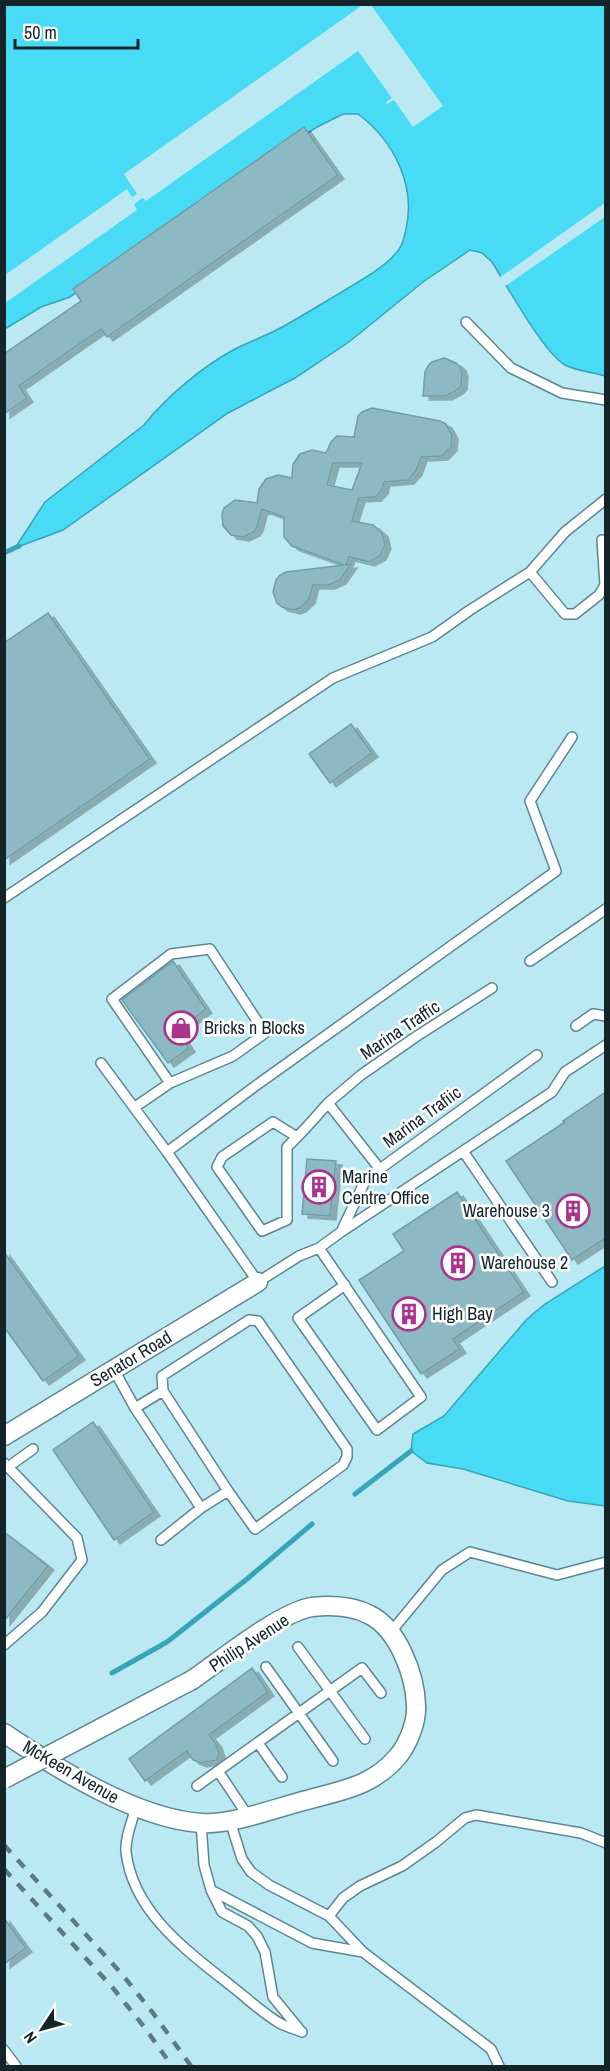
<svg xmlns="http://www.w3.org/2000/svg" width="610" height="2071" font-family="'Archivo Narrow',sans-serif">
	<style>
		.water { fill: #47dbf5; stroke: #37a4b8; stroke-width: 1.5 }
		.pier { fill: #bbe9f3 }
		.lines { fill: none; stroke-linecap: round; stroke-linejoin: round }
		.stream { stroke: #37a4b8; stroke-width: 5 }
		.building { fill: #8cb9c3; stroke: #719da6; stroke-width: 1.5; fill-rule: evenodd; filter: url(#shadow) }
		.service-casing { stroke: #5c8791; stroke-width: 12 }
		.minor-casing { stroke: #5c8791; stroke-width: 21 }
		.service { stroke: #fff; stroke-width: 9 }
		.minor { stroke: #fff; stroke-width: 18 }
		.rail { stroke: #5c7a80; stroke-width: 4.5; stroke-dasharray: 10 10; stroke-linecap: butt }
		.minor-bridge-casing { stroke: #5c8791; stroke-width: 21; stroke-linecap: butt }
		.minor-bridge { stroke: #fff; stroke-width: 18 }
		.labels { text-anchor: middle; stroke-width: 5; stroke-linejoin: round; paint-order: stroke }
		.poi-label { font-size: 18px; fill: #132529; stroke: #fff; text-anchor: start }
		.street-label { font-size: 18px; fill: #132529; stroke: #fff }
	</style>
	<defs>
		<filter id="shadow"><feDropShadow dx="6" dy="4" stdDeviation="0" flood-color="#0004"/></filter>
	</defs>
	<rect width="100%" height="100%" fill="#bbe9f3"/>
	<!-- water -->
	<path class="water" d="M5 5H605V376C593 372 576 371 565 365 543 352 507 286 492 262L482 253 470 250 423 282 349 342 295 378 228 413 63 530 15 548 45 502 144 425C166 397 203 366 235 349 251 341 268 335 284 326 302 316 318 306 335 296 352 285 383 269 395 254 402 248 404 238 406 229 416 185 394 141 358 114H343L317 127 70 297 41 307 5 329Z
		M605 1266V1506L568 1501 463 1469 427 1463 411 1451 413 1434 444 1416 527 1319 545 1304Z"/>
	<!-- pier -->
	<path class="pier" d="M364 4 371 5 443 106 413 127 394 100 387 104 386 102 392 98 358 51 146 201 143 198 134 204 137 210 5 303V275L127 189 132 197 137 194 124 174Z
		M605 203V217L504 287 499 278Z"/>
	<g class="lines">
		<!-- stream -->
		<path class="stream" d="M4 553 19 546
			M355 1494 411 1451
			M112 1673 167 1642 247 1579 312 1524"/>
	</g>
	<!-- building -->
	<path class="building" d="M304 127 338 175 107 337 101 329 19 386 27 398 4 414V354L81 301 73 289Z
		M444 358 456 363 460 367 462 373 461 386 457 390 446 396H423L425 372 428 366 432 362Z
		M372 408 440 421 446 424 452 435 451 447 442 456 421 457 416 471 408 480 384 482 382 490 375 497 359 498 352 521 373 525 382 533 385 545 380 556 369 562 349 557 346 565 351 564 340 580 329 585H313L309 599 300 608 294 610 282 607 277 603 273 592 276 580 280 575 286 572 344 565 292 546 284 537V517L262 509 257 527 254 532 243 537 231 535 223 526 222 514 224 508 235 500 257 503 259 489 266 479 278 475 292 478 293 464 300 454 312 450 326 453 331 442 337 436 354 437 358 416 362 412ZM333 463H362L352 490 327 485Z
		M48 613 150 759 4 860V643Z
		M351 724 372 753 330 783 309 754Z
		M173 961 206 1009 178 1031 189 1048 168 1063 122 1000Z
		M606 1092V1238L572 1260 506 1161 565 1122 563 1121Z
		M307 1159 336 1161 330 1216 302 1214Z
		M457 1192 524 1292 453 1339 460 1349 421 1374 359 1280 404 1251 393 1234Z
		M4 1252 79 1356 43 1381 4 1327Z
		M93 1422 154 1512 114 1540 53 1450Z
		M4 1532 48 1566 4 1621Z
		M252 1668 268 1692 209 1735 216 1744 219 1753 217 1760 201 1763 193 1760 187 1751 145 1781 129 1759Z
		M4 1918 26 1948 4 1964Z"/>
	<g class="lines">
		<defs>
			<path id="service" d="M466 322 511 368 562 393 606 400
				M530 572 565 532 606 499
				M4 898 333 678 432 637 470 610 530 572 565 614H575L599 595 605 585 602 540
				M210 949 265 1033 233 1056 170 1083 112 999 171 954Z
				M530 961 606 909
				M576 1026 593 1014 606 1016
				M537 1055 366 1179 341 1232 319 1248 299 1256 258 1282 167 1152 254 1087 556 871 530 801 572 737
				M101 1063 167 1152
				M328 1103 361 1075 417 1036 492 988
				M135 1107 170 1083
				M297 1137 273 1122 222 1157 217 1167 262 1231 287 1220V1147C302 1133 315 1118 328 1103L379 1168
				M463 1151 552 1282
				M341 1232 552 1092 565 1072 606 1045
				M319 1248 421 1397 377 1430 298 1318 345 1285
				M114 1370 135 1408 201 1508
				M135 1408 163 1391 228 1491
				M4 1463 8 1467 33 1449
				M161 1540 201 1508 228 1491 255 1529 343 1465 347 1457V1449L258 1321 249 1320 162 1376 163 1391
				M390 1633 442 1570 470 1552 557 1575 606 1562
				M4 1645 42 1612 82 1560 77 1538 8 1467
				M298 1647 365 1739
				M266 1667 333 1761
				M258 1743 282 1777
				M218 1771 362 1668 381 1693
				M197 1786 218 1771 248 1816
				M136 1807C132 1822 125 1837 126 1852 133 1912 186 1950 230 1985 246 1997 263 2014 281 2024 287 2027 295 2029 302 2032
				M230 1821 242 1859 251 1872 269 1885 329 1916 363 1952 491 2049 499 2066
				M201 1823 204 1865 211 1890 312 1943 363 1952
				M211 1890 222 1912 248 1926 257 1936 265 1952 273 1997 300 2030
				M329 1916 343 1898 360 1886 402 1866 436 1842 465 1818 476 1815 581 1833 606 1843
				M4 2050 16 2066"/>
			<path id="minor" d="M4 1436 258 1282
				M4 1733C56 1768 137 1819 201 1823 233 1825 275 1808 307 1800 343 1790 374 1786 399 1755 409 1742 417 1721 416 1705 415 1675 398 1629 370 1615 353 1606 331 1605 312 1607 280 1612 221 1660 192 1680"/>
		</defs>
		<!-- service casing -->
		<use href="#service" class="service-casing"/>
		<!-- minor casing -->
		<use href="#minor" class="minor-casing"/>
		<!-- service -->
		<use href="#service" class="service"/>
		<!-- minor -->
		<use href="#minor" class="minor"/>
		<!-- rail -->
		<path class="rail" d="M4 1845 121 1973 153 2013 191 2066
			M4 1869 113 1988 145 2028 172 2066"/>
		<defs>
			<path id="minor-bridge" d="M4 1779 192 1680"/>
		</defs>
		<!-- minor-bridge casing -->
		<use href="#minor-bridge" class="minor-bridge-casing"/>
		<!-- minor-bridge -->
		<use href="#minor-bridge" class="minor-bridge"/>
	</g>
	<!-- icons -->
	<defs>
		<symbol id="shop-ring" viewBox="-11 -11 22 22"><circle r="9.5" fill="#fff" stroke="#aa348c" stroke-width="1.5"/><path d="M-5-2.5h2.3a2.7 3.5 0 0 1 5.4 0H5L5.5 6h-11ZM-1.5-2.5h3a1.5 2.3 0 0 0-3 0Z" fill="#aa348c"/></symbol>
		<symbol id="building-ring" viewBox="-11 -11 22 22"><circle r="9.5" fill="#fff" stroke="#aa348c" stroke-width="1.5"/><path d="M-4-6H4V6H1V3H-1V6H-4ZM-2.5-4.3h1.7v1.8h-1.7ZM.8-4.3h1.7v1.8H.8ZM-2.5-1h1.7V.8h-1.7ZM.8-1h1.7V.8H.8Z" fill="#aa348c"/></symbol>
	</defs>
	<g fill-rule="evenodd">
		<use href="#shop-ring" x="162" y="1009" width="38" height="38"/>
		<use href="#building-ring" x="300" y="1168" width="38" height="38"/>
		<use href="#building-ring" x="554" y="1192" width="38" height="38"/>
		<use href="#building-ring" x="439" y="1244" width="38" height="38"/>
		<use href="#building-ring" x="390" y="1295" width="38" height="38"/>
	</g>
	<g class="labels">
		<!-- poi labels -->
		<g class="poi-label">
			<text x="204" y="1034">Bricks n Blocks</text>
			<text x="342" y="1183">Marine<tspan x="342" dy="21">Centre Office</tspan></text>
			<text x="550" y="1217" text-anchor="end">Warehouse 3</text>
			<text x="481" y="1269">Warehouse 2</text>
			<text x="432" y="1320">High Bay</text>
		</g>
		<!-- street labels -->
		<g class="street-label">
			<text transform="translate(400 1030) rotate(-34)" y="6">Marina Traffic</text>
			<text transform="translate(422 1117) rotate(-36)" y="6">Marina Trafiic</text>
			<text transform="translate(131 1359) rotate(-31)" y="6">Senator Road</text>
			<text transform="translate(249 1643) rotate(-33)" y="6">Philip Avenue</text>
			<text transform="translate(71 1772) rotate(30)" y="6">McKeen Avenue</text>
		</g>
	</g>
	<!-- border -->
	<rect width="610" height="2071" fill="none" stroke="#132529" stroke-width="12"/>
	<!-- north arrow -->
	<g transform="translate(42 2029) rotate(234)" stroke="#ffffff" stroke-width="4.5" paint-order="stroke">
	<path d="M0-4.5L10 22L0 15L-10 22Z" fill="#132529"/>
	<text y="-9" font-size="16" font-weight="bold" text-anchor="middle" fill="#132529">N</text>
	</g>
	<!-- scale -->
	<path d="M15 39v9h123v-9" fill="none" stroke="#132529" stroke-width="3"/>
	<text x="24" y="39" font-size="18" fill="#132529" stroke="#ffffff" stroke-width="4.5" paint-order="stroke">50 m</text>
</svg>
